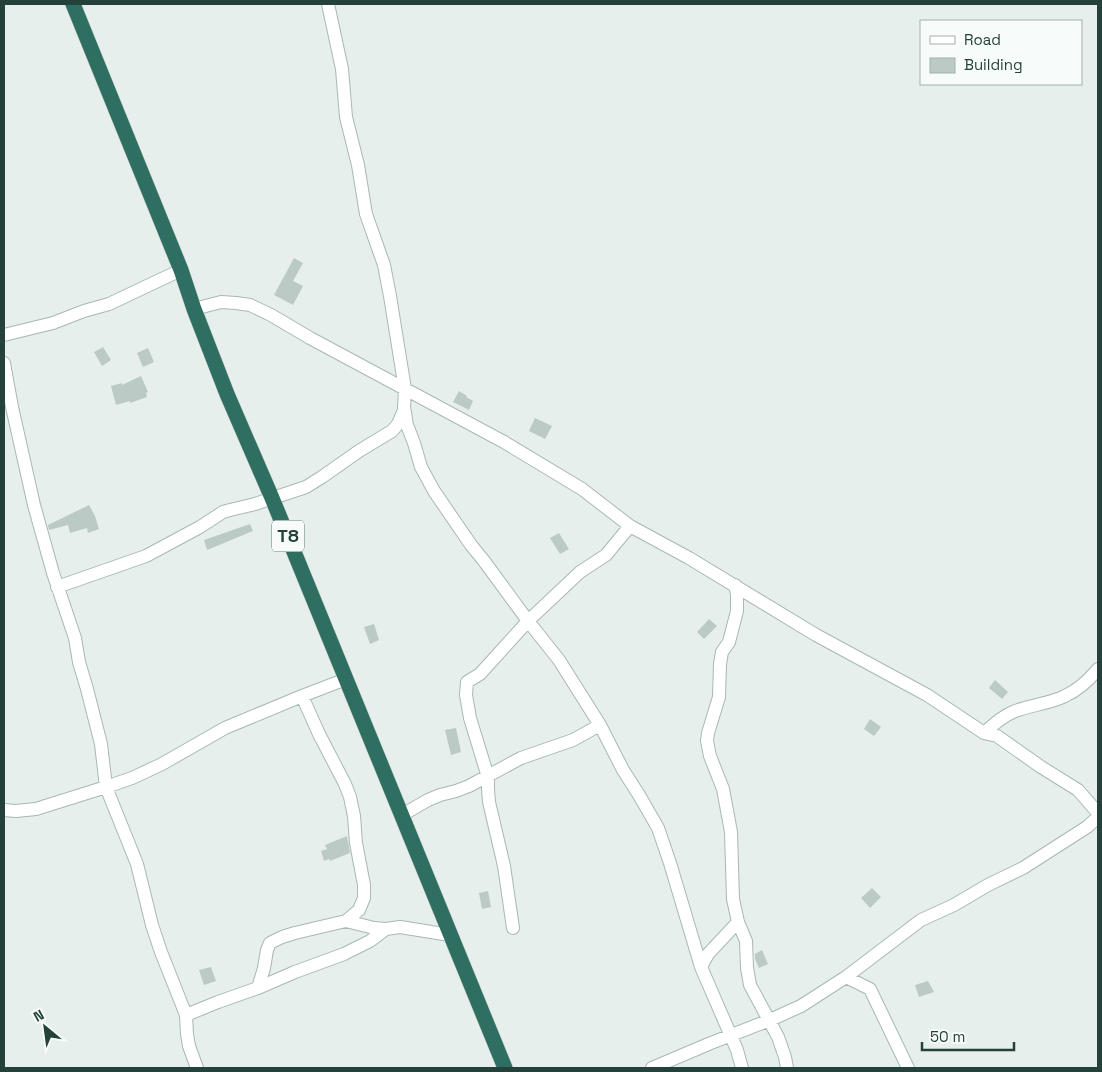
<svg xmlns="http://www.w3.org/2000/svg" width="1102" height="1072" font-family="'Space Grotesk',sans-serif">
	<style>
		.building { fill: #bbcac4 }
		.lines { fill: none; stroke-linecap: round; stroke-linejoin: round }
		.minor-casing { stroke: #a8b8b2; stroke-width: 14 }
		.highway-casing { stroke: #c2cac8; stroke-width: 16 }
		.minor { stroke: #fff; stroke-width: 12 }
		.highway { stroke: #2f6f62; stroke-width: 15 }
		.labels { text-anchor: middle; stroke-width: 4; stroke-linejoin: round; paint-order: stroke }
		.shield { fill: #f7fbf9; stroke: #637a73; stroke-width: 1 }
		.shield-label { font-size: 18px; font-weight: bold; fill: #24423a }
	</style>
	<rect width="100%" height="100%" fill="#e6efeb"/>
	<!-- building -->
	<path class="building" d="M294 258 303 263 293 281 303 286 293 305 274 295Z
		M103 347 111 360 102 366 94 352Z
		M148 348 154 362 143 367 137 353Z
		M141 376 148 392 146 393 147 397 130 403V401L116 405 111 386 122 383V385Z
		M459 391 467 396 466 397 473 401 469 410 453 402Z
		M535 418 552 426 545 439 529 431Z
		M89 505 95 516 99 529 88 533 87 528 70 533 68 525 49 530 48 525Z
		M250 524 253 531 207 550 204 540Z
		M559 533 569 549 560 554 550 538Z
		M709 619 717 626 704 639 697 632Z
		M374 624 379 640 370 644 364 627Z
		M995 680 1008 692 1002 699 989 688Z
		M870 719 881 727 874 736 864 729Z
		M456 728 461 752 451 755 445 730Z
		M347 836 350 853 330 861 329 859 324 861 321 851 327 849 325 845Z
		M872 888 881 897 870 908 861 898Z
		M488 891 491 907 482 909 479 893Z
		M762 950 768 964 759 968 755 959V954Z
		M211 967 216 981 204 985 199 970Z
		M928 981 934 992 919 997 915 985Z"/>
	<g class="lines">
		<defs>
			<path id="minor" d="M328 4 342 69 346 117 358 165 366 214 384 265 390 296 405 389 404 407 407 425 414 443 421 467 434 491 471 545 484 561 528 621 559 660 600 725 623 770 639 795 658 828 670 863 701 967 737 1050 742 1068
				M194 309 221 302 236 303 250 305 271 315 310 338 504 442 582 489 630 526 689 558 816 635 927 695 984 733 997 736 1041 767 1078 790 1098 813
				M4 335 53 323 84 311 109 304 181 270
				M4 363 12 407 34 505 53 573 75 638 79 662 87 689 101 744 106 787 137 864 152 925 161 952 186 1015 187 1034 189 1046 197 1068
				M57 587 146 556 200 527 223 512 230 510 255 504 306 487 322 477 359 451 392 431 398 424 404 410
				M302 696 319 734 345 784 350 797 354 816 356 843 364 885V898L359 910 346 921
				M984 733C993 725 1001 717 1013 712 1029 705 1049 704 1065 696 1078 690 1089 680 1098 669
				M4 810 16 811 36 809 106 787 132 778 162 764 225 728 302 696 346 679
				M402 815 428 800 440 795 456 791 469 786 521 758 573 740 600 725
				M738 922 746 941 747 968 750 985 778 1037 785 1057 787 1068
				M513 928 504 866 489 802 488 789V777L470 718 466 695 467 682 480 674 528 621 580 572 606 555 630 526
				M701 967 708 954 738 922 733 899 731 832 723 789 710 756 707 741 708 733 719 697 720 664 722 652 729 642 737 611V594L735 585
				M846 977 870 989 908 1068
				M258 988 264 968 267 950 270 943 282 937 295 933 346 921 374 928 386 929 400 927 450 935
				M186 1015 218 1002 258 988 295 972 344 954 370 941 386 929
				M652 1068 711 1043 770 1020 801 1006 846 977 921 920 954 905 988 885 1023 868 1087 827 1098 817"/>
			<path id="highway" d="M73 4 181 270 194 309 227 394 272 498 505 1068"/>
		</defs>
		<!-- minor casing -->
		<use href="#minor" class="minor-casing"/>
		<!-- highway casing -->
		<use href="#highway" class="highway-casing"/>
		<!-- minor -->
		<use href="#minor" class="minor"/>
		<!-- highway -->
		<use href="#highway" class="highway"/>
	</g>
	<g class="labels">
		<!-- shield labels -->
		<rect class="shield" x="272" y="520.5" width="32" height="31" rx="4"/>
		<g class="shield-label">
			<text x="288" y="542">T8</text>
		</g>
	</g>
	<!-- border -->
	<rect width="1102" height="1072" fill="none" stroke="#24423a" stroke-width="10"/>
	<!-- legend -->
	<rect x="920" y="20" width="162" height="65" fill="#f7fbf9" stroke="#a3b1ad"/>
	<rect x="930" y="36" width="25" height="8" fill="#ffffff" stroke="#a3b1ad"/>
	<text x="964" y="45" font-size="15" fill="#24423a">Road</text>
	<rect x="930" y="58" width="25" height="15" fill="#bbcac4" stroke="#a3b1ad"/>
	<text x="964" y="70" font-size="15" fill="#24423a">Building</text>
	<!-- north arrow -->
	<g transform="translate(45 1027) rotate(331)" stroke="#f7fbf9" stroke-width="4" paint-order="stroke">
	<path d="M0-4L9 19L0 12L-9 19Z" fill="#24423a"/>
	<text y="-8" font-size="14" font-weight="bold" text-anchor="middle" fill="#24423a">N</text>
	</g>
	<!-- scale -->
	<path d="M922 1042v8h92v-8" fill="none" stroke="#24423a" stroke-width="2.5"/>
	<text x="930" y="1042" font-size="15" fill="#24423a" stroke="#f7fbf9" stroke-width="4" paint-order="stroke">50 m</text>
</svg>
